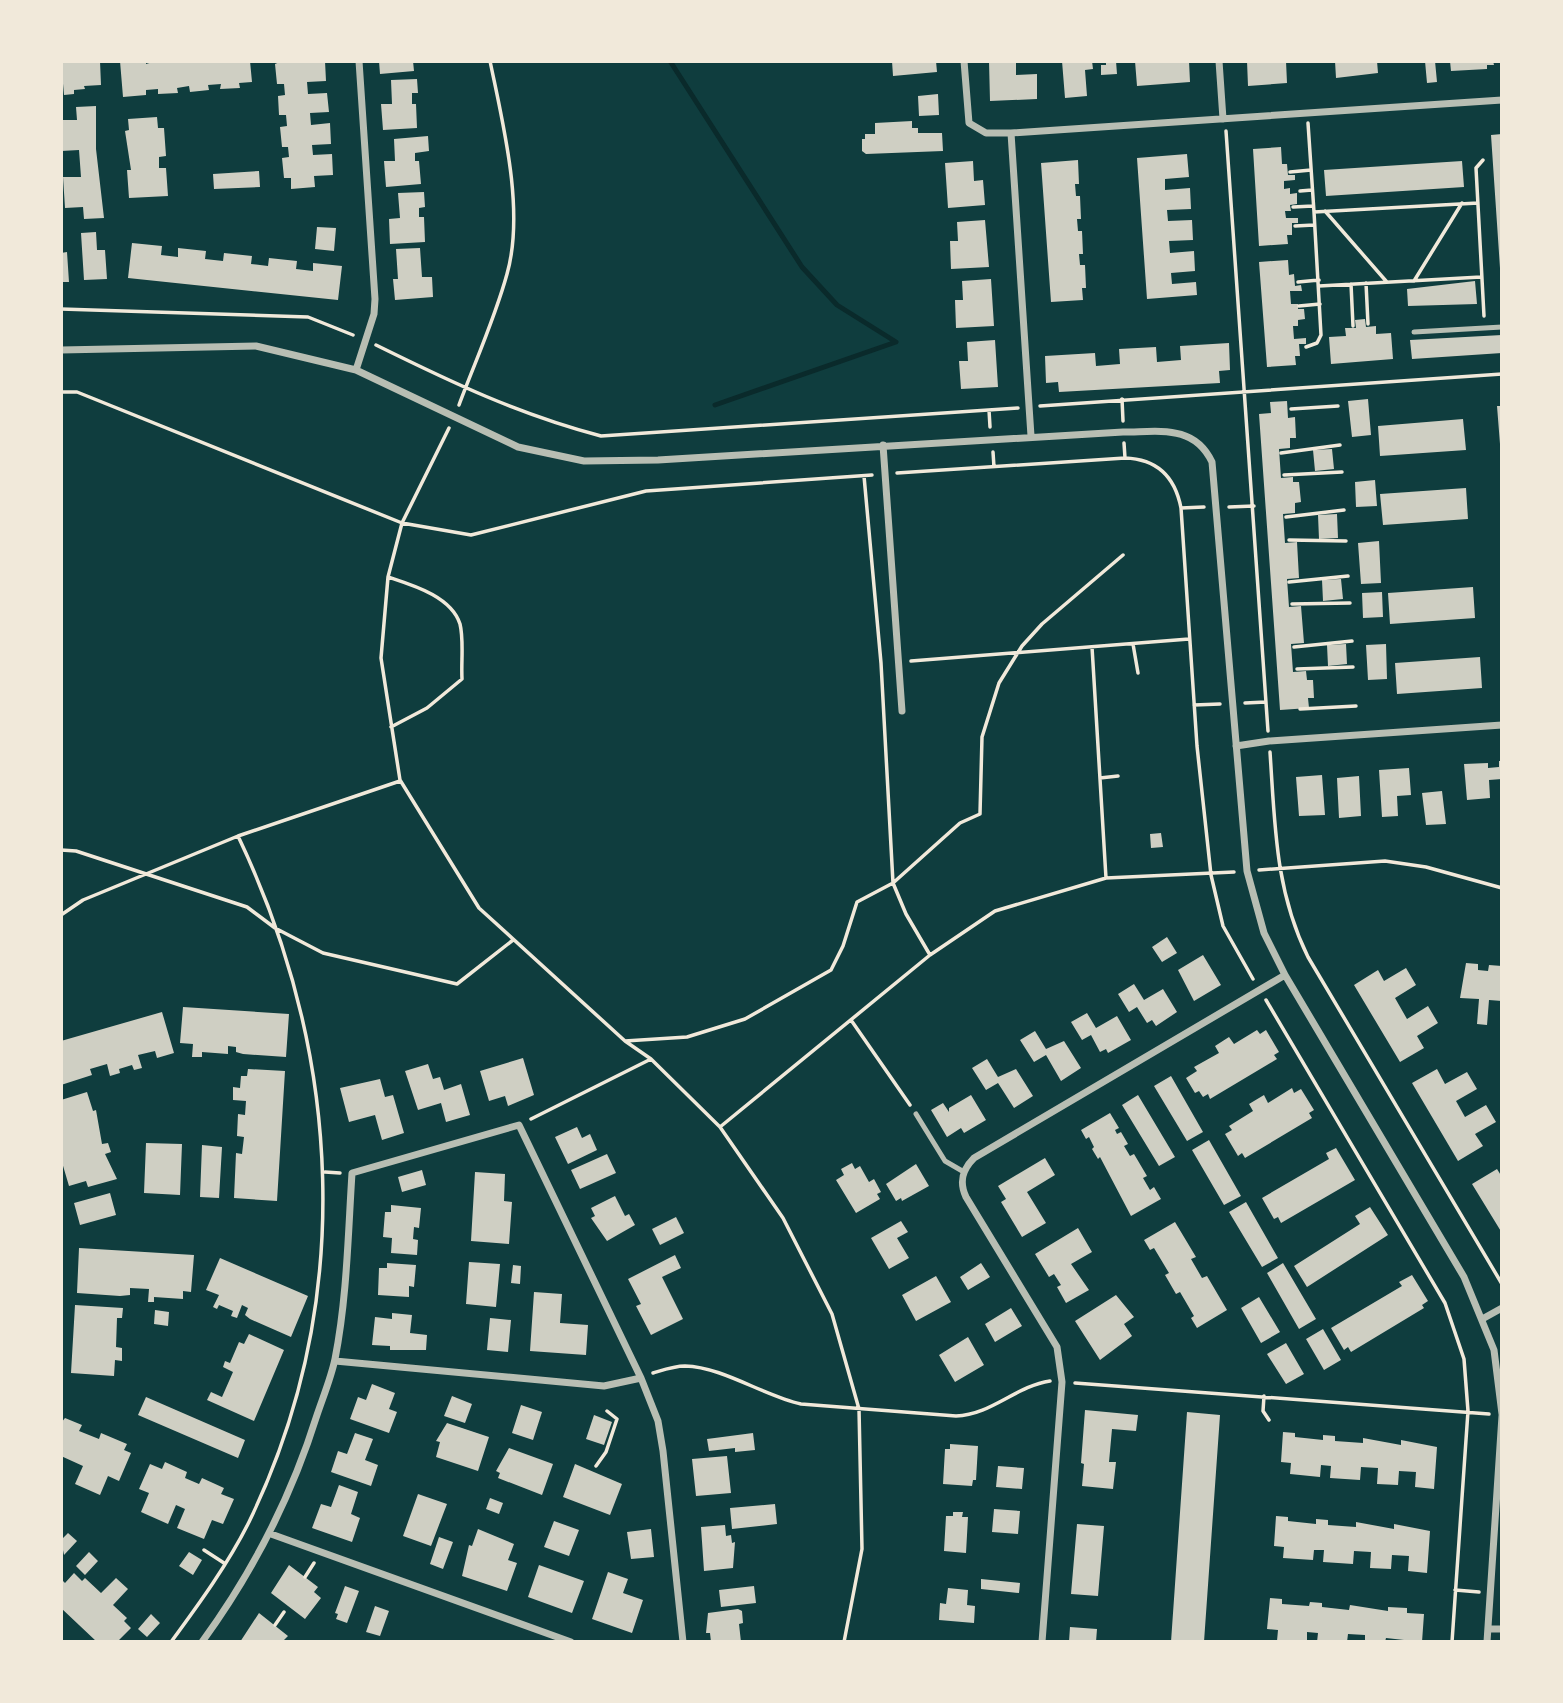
<svg xmlns="http://www.w3.org/2000/svg" width="1563" height="1703" font-family="Cabin,sans-serif">
	<style>
		.lines { fill: none; stroke-linecap: round; stroke-linejoin: round }
		.stream { stroke: #0a2a2b; stroke-width: 5 }
		.building { fill: #cfcfc3 }
		.path { stroke: #f1e9da; stroke-width: 3.5 }
		.service { stroke: #b8beb3; stroke-width: 5 }
		.minor { stroke: #b8beb3; stroke-width: 7 }
	</style>
	<rect width="100%" height="100%" fill="#0f3d3e"/>
	<g class="lines">
		<!-- stream -->
		<path class="stream" d="M670 61 802 267 837 305 896 342 715 405"/>
	</g>
	<!-- building -->
	<path class="building" d="M61 61H100L101 85 84 86 85 89 74 90V94L64 95Z
		M120 61H146V64L156 61H250L252 82 239 83 240 88 220 89 221 84 208 85 209 90 190 92 189 86 177 88 178 93 158 94V89L146 90V95L123 97Z
		M282 61H325L326 81 307 82 308 94 327 93 329 112 310 113 311 125 330 123 331 144 312 145 313 155 332 154 333 175 314 176 315 187 291 189V178H284L282 158 289 157 288 147H282L280 127 287 126 286 115H279L278 96 285 95 284 84H277L275 64Z
		M379 61H413L414 71 380 74Z
		M892 61H936L937 72 893 76Z
		M989 61H1016V75L1037 74V99L990 101Z
		M1062 61H1092L1093 69 1085 70 1087 96 1065 98Z
		M1106 61H1116L1117 74 1101 75V65H1106Z
		M1135 61H1189L1190 82 1137 86Z
		M1247 61H1286L1287 83 1248 86Z
		M1335 61H1377L1378 73 1336 78Z
		M1425 61H1435L1437 82 1427 83Z
		M1450 61H1493L1494 65H1487V69L1451 71Z
		M417 79 418 93H412V104H416L417 128 383 130 381 104H392L391 80Z
		M938 94 939 115 919 116 918 96Z
		M96 106V149L104 218 84 219 83 207 65 208 63 177H81L79 150 61 151V120H77L76 107Z
		M157 117 158 128H164L166 156 159 157V168H166L168 196 129 198 127 170H131L125 131 129 130 128 119Z
		M912 121V128H918V133H942L943 151 866 154 862 151V139H865V134H875V123Z
		M1502 134V268H1500L1491 135Z
		M428 136 429 151 415 153V161H419L421 184 386 187 384 161H395L394 139Z
		M1281 147 1282 164H1287L1288 175H1295V180L1284 181V189L1290 188V194L1297 193V204L1290 205 1291 211H1285L1286 218H1298V223H1292V235H1287L1288 244 1259 246 1253 149Z
		M1187 154 1189 177 1165 179V190L1190 188 1191 209 1167 210 1168 221 1192 220 1193 240 1169 241 1170 253 1194 251 1195 271 1171 273 1172 284 1196 282 1197 295 1147 299 1137 158Z
		M1078 160 1079 184H1075L1076 196H1080L1081 219H1077L1078 231H1082L1083 254H1079L1080 265H1085L1086 288H1082L1083 300 1051 302 1041 163Z
		M973 161 974 181 983 180 985 205 948 208 945 163Z
		M1462 161 1464 187 1326 196 1324 170Z
		M259 171 260 187 214 189 213 174Z
		M424 192 425 207 419 208V217H424L425 242 390 244 389 219 400 218 398 193Z
		M985 220 989 267 951 269 950 241H958L957 222Z
		M317 227 336 228 334 251 315 249Z
		M96 232 97 250H105L107 279 84 280 81 233Z
		M132 243 162 246 161 255 178 257V248L206 251 205 259 223 261 224 253 252 256 251 264 268 266 269 258 297 261 296 269 313 271V263L342 266 338 300 128 278Z
		M420 248 422 277H432L433 297 395 300 393 279H398L396 249Z
		M67 252 69 282H61V253Z
		M1288 260 1289 275 1294 274 1295 286 1301 285 1302 291H1290L1291 304H1298V309H1304L1305 319 1298 320V326H1293L1294 339 1306 338V344H1299L1300 356H1295L1296 365 1267 367 1259 262Z
		M991 279 994 326 956 328 955 300H963L962 281Z
		M1475 281 1477 304 1408 306 1407 289Z
		M1365 319 1366 327 1376 326V334L1391 333 1393 359 1331 364 1329 337 1346 336 1345 328H1356L1355 320Z
		M1502 335V353L1412 359 1410 340Z
		M995 340 998 387 961 389 959 361H968L967 342Z
		M1229 343 1230 370 1219 371 1220 383 1059 392 1058 382 1046 383 1045 356 1095 353 1096 366 1120 364 1119 349 1156 347 1157 362 1181 360 1180 346Z
		M1368 399 1371 435 1352 437 1348 401Z
		M1287 401 1288 418 1295 417 1296 438H1290V448L1279 449 1281 478 1293 477V482H1299L1301 502 1295 503V513L1283 514 1285 543 1297 542 1299 578 1287 579 1289 607 1301 606 1304 643 1291 644 1293 672 1306 671 1307 680H1313L1314 698H1308L1309 708 1280 710 1259 414 1271 413 1270 402Z
		M1497 406H1502V444H1500Z
		M1463 419 1466 450 1380 456 1378 426Z
		M1332 449 1334 469 1315 471 1313 450Z
		M1375 480 1377 506 1356 507 1355 482Z
		M1466 488 1468 519 1383 525 1380 494Z
		M1337 514 1338 538 1319 539 1318 515Z
		M1379 541 1381 583 1361 584 1358 543Z
		M1341 579 1343 599 1323 601 1322 580Z
		M1473 587 1475 618 1390 624 1388 593Z
		M1382 592 1383 617 1363 618 1362 593Z
		M1346 644 1347 664 1328 666 1327 645Z
		M1386 644 1387 679 1368 680 1366 645Z
		M1480 657 1482 688 1397 694 1395 663Z
		M1499 761H1502V779L1489 780 1490 798 1467 800 1464 764 1488 763V768L1499 767Z
		M1409 768 1411 795 1397 796 1398 816 1382 817 1379 770Z
		M1322 775 1325 815 1299 816 1296 777Z
		M1359 776 1361 816 1339 818 1337 778Z
		M1442 791 1446 824 1426 825 1422 793Z
		M1161 833 1163 847 1151 848 1150 834Z
		M1167 937 1177 953 1162 962 1152 947Z
		M1203 955 1221 985 1194 1001 1178 970Z
		M1466 963 1478 964V970L1488 971 1489 965 1502 966V1001L1489 1000 1487 1025 1477 1024 1479 999 1460 998Z
		M1406 968 1416 985 1395 998 1407 1019 1428 1006 1438 1023 1417 1036 1424 1048 1400 1062 1354 985 1378 970 1384 981Z
		M1134 984 1144 1000 1163 989 1177 1012 1156 1026 1152 1020 1147 1023 1137 1007 1129 1012 1118 994Z
		M183 1007 289 1014 286 1057 243 1054 236 1052V1047L228 1046V1054L202 1052V1057H192L193 1044 180 1043Z
		M162 1012 174 1053 157 1058 155 1051 138 1055 142 1068 134 1070 132 1065 119 1069 120 1073 110 1076 107 1064 90 1069 92 1075 61 1085V1041Z
		M1087 1013 1096 1028 1117 1016 1131 1040 1108 1053 1106 1049 1100 1052 1091 1035 1082 1040 1071 1022Z
		M1257 1030 1260 1034 1266 1030 1279 1052 1274 1055 1277 1059 1210 1099 1208 1094 1203 1097 1199 1091 1195 1093 1186 1078 1197 1071 1194 1067 1219 1053 1215 1046 1229 1037 1234 1044Z
		M1035 1031 1046 1049 1064 1041 1081 1068 1061 1081 1046 1055 1034 1062 1020 1040Z
		M523 1058 534 1095 508 1106 505 1096 489 1101 480 1071Z
		M987 1059 998 1077 1016 1069 1033 1096 1014 1108 998 1083 986 1090 972 1068Z
		M428 1064 433 1079 440 1077 444 1090 461 1084 470 1115 446 1122 441 1103 418 1110 405 1071Z
		M248 1069 285 1071 277 1201 234 1198 236 1153 242 1154 244 1137 237 1136 238 1114 245 1115 246 1101 233 1100V1087L240 1088 241 1076H247Z
		M1437 1069 1445 1084 1467 1072 1477 1089 1456 1101 1465 1117 1486 1105 1496 1122 1475 1134 1483 1146 1458 1161 1412 1083Z
		M1171 1076 1203 1132 1187 1141 1154 1086Z
		M380 1079 385 1097 393 1095 404 1133 382 1140 375 1115 349 1122 340 1088Z
		M1292 1088 1294 1093 1301 1089 1314 1110 1309 1113 1312 1118 1245 1158 1242 1153 1238 1156 1225 1134 1232 1130 1229 1126 1253 1111 1249 1104 1264 1095 1268 1103Z
		M87 1092 93 1111 96 1110 102 1144 108 1143 111 1152 105 1154 117 1179 88 1187 86 1181 69 1186 61 1159V1100Z
		M971 1095 986 1120 964 1133 961 1128 947 1137 931 1110 943 1103 949 1112V1108Z
		M1138 1095 1175 1157 1159 1166 1122 1105Z
		M1110 1113 1119 1128 1115 1130 1117 1134 1121 1132 1128 1144 1124 1146 1130 1156 1134 1154 1147 1176 1143 1178 1150 1190 1154 1187 1161 1199 1131 1216 1100 1157 1098 1159 1092 1149 1094 1147 1089 1137 1086 1139 1081 1130Z
		M577 1127 582 1138 590 1134 597 1150 568 1164 555 1137Z
		M1209 1140 1241 1196 1224 1205 1192 1150Z
		M146 1143 182 1144 180 1195 144 1193Z
		M202 1145 222 1147 219 1198 200 1197Z
		M1336 1148 1355 1180 1281 1223 1278 1217 1274 1219 1262 1198 1329 1159 1326 1153Z
		M607 1154 616 1173 580 1189 571 1170Z
		M1045 1158 1055 1175 1027 1192 1046 1223 1022 1237 1001 1202 1006 1199 998 1186Z
		M852 1163 855 1169 860 1166 869 1182 874 1179 881 1192 877 1194 880 1199 856 1213 836 1180 844 1175 841 1169Z
		M916 1164 929 1186 902 1201 901 1198 896 1201 886 1184Z
		M1497 1169 1502 1177V1233L1472 1184Z
		M422 1170 426 1185 402 1192 398 1177Z
		M475 1172 505 1174 504 1201 512 1202 509 1244 471 1241Z
		M110 1193 116 1215 80 1225 74 1203Z
		M615 1196 625 1216 629 1214 635 1225 607 1241 591 1218 595 1216 591 1208Z
		M1246 1202 1278 1258 1262 1267 1229 1212Z
		M391 1205 421 1208 419 1228 414 1227 413 1239 418 1240 417 1255 391 1253 392 1238 383 1237 385 1212H391Z
		M1370 1207 1388 1235 1307 1287 1294 1266 1360 1224 1355 1216Z
		M676 1217 684 1233 660 1245 652 1229Z
		M901 1221 908 1232 897 1238 909 1258 889 1269 871 1238Z
		M1175 1222 1196 1257 1191 1259 1202 1278 1207 1276 1227 1310 1197 1328 1191 1318 1194 1316 1180 1292 1176 1294 1165 1275 1169 1273 1154 1248 1150 1250 1144 1240Z
		M1078 1228 1092 1252 1071 1264 1089 1290 1066 1303 1057 1287 1061 1285 1054 1274 1049 1277 1035 1254Z
		M79 1248 194 1255 191 1292 183 1291V1299L154 1297V1302H148L149 1289 130 1288V1295L120 1296 77 1293Z
		M675 1255 681 1268 662 1277 683 1319 651 1335 636 1306 641 1304 628 1279Z
		M220 1258 308 1296 291 1337 250 1319 245 1315 248 1308 242 1305 237 1318 231 1316 233 1311 219 1305 217 1309 213 1307 219 1295 206 1290Z
		M469 1262 500 1264 496 1307 466 1304Z
		M387 1263 416 1265 414 1287 409 1286V1297L378 1295 379 1268H387Z
		M981 1263 990 1277 968 1290 960 1277Z
		M1283 1263 1316 1319 1299 1329 1267 1273Z
		M513 1265 521 1266 520 1284 511 1283Z
		M1412 1275 1428 1301 1422 1305 1424 1308 1351 1352 1348 1347 1344 1350 1331 1328 1402 1286 1399 1282Z
		M936 1276 951 1302 916 1321 902 1295Z
		M534 1292 562 1294 560 1323 588 1325 586 1355 530 1351Z
		M1116 1295 1134 1317 1124 1324 1132 1336 1100 1360 1075 1321Z
		M1259 1297 1280 1332 1261 1343 1241 1308Z
		M75 1305 123 1308 122 1318H117L116 1347 122 1348V1361L115 1360 114 1376 71 1373Z
		M1011 1308 1022 1326 995 1342 985 1324Z
		M155 1310 169 1312 168 1326 154 1324Z
		M392 1313 412 1315 410 1333 427 1335 426 1350H390V1346L372 1345 375 1317 392 1319Z
		M490 1318 511 1320 508 1352 487 1350Z
		M1323 1329 1341 1360 1324 1370 1306 1339Z
		M249 1334 284 1350 254 1421 207 1400 211 1392 222 1397 233 1372 223 1367 225 1361 230 1363 239 1342 244 1344Z
		M968 1337 984 1365 955 1382 939 1355Z
		M1286 1343 1304 1374 1286 1384 1267 1354Z
		M372 1384 395 1393 389 1409 397 1412 389 1433 350 1419 358 1397 366 1400Z
		M452 1396 472 1404 465 1423 444 1416Z
		M146 1397 245 1440 238 1458 138 1415Z
		M521 1405 542 1412 533 1440 512 1433Z
		M1085 1410 1138 1415 1136 1431 1112 1429 1109 1462H1116L1113 1489 1082 1486 1084 1464 1081 1463Z
		M1187 1412 1220 1415 1204 1642H1171Z
		M594 1415 612 1422 604 1445 586 1439Z
		M65 1418 82 1425 79 1431 99 1439 101 1433 127 1444 124 1450 131 1453 119 1481 108 1476 100 1495 75 1484 83 1466 61 1456V1423Z
		M447 1423 489 1437 478 1471 436 1457 440 1442 436 1441Z
		M1283 1432 1295 1433V1437L1323 1440V1435L1335 1436V1441L1363 1443V1438L1401 1445V1440L1437 1447 1434 1489 1415 1487 1416 1472 1399 1471 1398 1485 1377 1484 1378 1468 1361 1467 1360 1480 1330 1478 1331 1466 1321 1465 1320 1477 1290 1474 1291 1463 1281 1462Z
		M355 1433 373 1439 365 1460 378 1465 371 1486 331 1472 338 1451 347 1454Z
		M753 1433 755 1450 735 1452V1448L709 1451 707 1439Z
		M950 1444 978 1446 976 1480H973L972 1486 943 1484 945 1449H950Z
		M509 1448 553 1464 542 1495 498 1478 500 1473 496 1471Z
		M727 1456 731 1493 696 1496 692 1459Z
		M165 1462 187 1472 185 1478 199 1484 202 1478 224 1488 221 1494 234 1499 223 1524 212 1520 204 1539 177 1528 185 1509 176 1505 168 1524 141 1512 149 1493 139 1489 150 1464 162 1469Z
		M575 1464 622 1484 610 1515 563 1497Z
		M998 1466 1024 1468 1022 1489 996 1487Z
		M339 1485 358 1492 351 1514 360 1518 352 1542 312 1528 321 1504 331 1507Z
		M418 1494 447 1504 431 1546 403 1536Z
		M490 1498 503 1503 499 1514 486 1509Z
		M775 1504 777 1524 732 1529 730 1508Z
		M994 1509 1020 1511 1018 1534 992 1532Z
		M953 1512H963L962 1517H968L966 1553 944 1551 946 1516H953Z
		M1276 1516 1288 1517V1521L1316 1524V1519L1328 1520V1525L1356 1527V1522L1394 1529V1524L1430 1531 1427 1573 1408 1571 1409 1556 1392 1555 1391 1569 1370 1568 1371 1552 1354 1551 1353 1564 1323 1562 1324 1550H1314L1313 1560 1283 1558 1284 1547 1274 1546Z
		M554 1521 579 1530 569 1556 544 1547Z
		M1077 1524 1104 1526 1098 1596 1071 1594Z
		M725 1525 726 1536 731 1535 732 1543 735 1542 733 1568 704 1571 701 1527Z
		M478 1529 514 1544 508 1560 517 1563 507 1591 462 1576 469 1545 472 1546Z
		M651 1529 654 1557 631 1559 627 1532Z
		M68 1533 77 1541 64 1555 61 1540Z
		M439 1537 453 1542 443 1569 430 1564Z
		M89 1552 98 1561 85 1575 76 1566Z
		M189 1552 202 1560 193 1575 179 1566Z
		M289 1565 318 1587 314 1592 321 1598 305 1619 271 1593Z
		M539 1565 584 1581 572 1613 528 1597Z
		M608 1572 628 1579 623 1593 643 1600 632 1633 592 1619Z
		M74 1573 82 1581 85 1578 101 1593 116 1578 128 1589 113 1605 127 1618 124 1621 131 1628 117 1642H97L61 1608V1579L65 1583Z
		M981 1579 1020 1583 1019 1593 981 1589Z
		M345 1586 359 1591 347 1623 336 1619 338 1614 335 1613Z
		M754 1586 756 1603 721 1607 719 1590Z
		M948 1588 968 1590 967 1605 975 1606 974 1623 939 1620 940 1603 946 1604Z
		M1270 1598 1282 1599V1604L1309 1606 1310 1602 1322 1603V1607L1349 1610 1350 1605 1388 1611V1607L1407 1608V1613L1424 1614 1422 1642 1386 1638 1385 1642H1365V1635L1348 1634 1347 1642H1317L1318 1633 1307 1632V1642L1277 1641 1278 1630 1267 1629Z
		M375 1606 389 1611 380 1636 366 1632Z
		M738 1609 742 1611 743 1623 739 1624 741 1642H711L710 1633H706L708 1613Z
		M259 1613 288 1636 284 1640 287 1642H240Z
		M151 1614 160 1623 147 1637 138 1629Z
		M1070 1627 1097 1629 1096 1642H1069Z"/>
	<g class="lines">
		<!-- path -->
		<path class="path" d="M1308 123 1314 212
			M1226 131 1268 731
			M1483 160 1476 168 1484 316
			M1290 172 1311 170
			M1300 191 1312 190
			M1293 207 1313 206
			M1325 211 1386 281
			M1295 226 1314 225
			M1414 281 1462 203
			M1298 282 1319 280
			M1366 283 1368 324
			M1351 284 1353 326
			M1319 286 1481 277
			M1299 306 1320 304
			M61 309 308 317 353 335
			M376 345C453 383 518 414 601 436L1018 408
			M1306 347 1317 343 1321 335 1314 212 1478 203
			M61 392H77L402 523 471 535 646 491 872 475
			M1122 399 1123 421
			M459 405C475 362 495 318 507 274 525 211 503 124 490 61
			M1040 406 1502 374
			M1291 409 1338 406
			M989 410 990 427
			M449 428 402 523 388 577 381 658 400 780 479 908 625 1041 651 1059 720 1127 783 1218 832 1314 859 1409 862 1549 844 1642
			M1124 443 1125 458
			M993 452 994 467
			M1281 453 1340 445
			M897 473 1125 458C1157 459 1175 477 1181 508L1197 746 1211 875 1223 926 1253 979
			M1284 475 1342 472
			M864 476 881 663 893 883 906 914 930 955
			M1229 507 1254 506
			M1181 508 1204 507
			M1286 517 1344 510
			M1289 540 1346 541
			M388 577C412 585 451 596 460 624 464 640 461 662 462 679L427 708 391 727
			M1289 582 1348 576
			M1292 604 1350 603
			M1133 644 1138 673
			M1092 647 1106 878
			M1294 647 1352 641
			M911 661 1189 639
			M1297 669 1353 667
			M1245 703 1266 702
			M1194 705 1220 704
			M1300 709 1356 706
			M1270 752C1275 825 1275 890 1308 957L1502 1284
			M1100 778 1118 776
			M61 850 76 851 247 907 275 928 323 953 457 984 513 940
			M1259 870 1385 861 1426 867 1502 888
			M61 915 83 900 238 836 400 781
			M1266 1000 1445 1303 1464 1359 1468 1411 1452 1642
			M851 1020 910 1105
			M625 1041 687 1037 745 1019 831 970 843 946 857 902 893 883 960 823 980 814 982 737 999 683 1022 646 1042 624 1123 555
			M531 1119 651 1059
			M720 1127 930 955 995 911 1106 878 1234 872
			M325 1172 340 1173
			M653 1373C663 1370 674 1366 685 1366 723 1367 764 1396 801 1404L956 1416C991 1415 1016 1386 1050 1381
			M1075 1383 1489 1414
			M1264 1396 1263 1411 1269 1420
			M596 1466 606 1452 617 1419 607 1411
			M204 1550 224 1563
			M305 1577 314 1563
			M1455 1590 1479 1592
			M275 1625 284 1612
			M171 1642C199 1604 228 1564 249 1522 356 1301 342 1055 238 836"/>
		<!-- service -->
		<path class="service" d="M1414 332 1502 327
			M916 1114 945 1161 964 1172"/>
		<!-- minor -->
		<path class="minor" d="M964 61 969 123 986 133H1011
			M1219 61 1223 119
			M61 350 256 346 356 370 518 447 584 461 658 460 1123 432C1159 432 1194 424 1212 462L1247 871 1264 933 1285 975 1464 1277 1494 1350 1502 1414
			M356 370 374 314 375 299 359 61
			M1031 436 1011 133 1502 100
			M883 445 902 711
			M1236 746 1269 741 1502 725
			M1484 1318 1502 1308
			M335 1361 604 1386 641 1378
			M271 1534 571 1642
			M1489 1629H1502
			M202 1642C253 1572 291 1498 317 1415 323 1397 331 1378 335 1359 347 1298 348 1235 352 1173L519 1125 641 1378 658 1421 663 1451 683 1642
			M1042 1642 1062 1382 1057 1347 966 1197C959 1182 962 1170 974 1158L1285 975
			M1487 1642 1502 1416"/>
	</g>
	<!-- border -->
	<rect width="1563" height="1703" fill="none" stroke="#f1e9da" stroke-width="126"/>
</svg>
